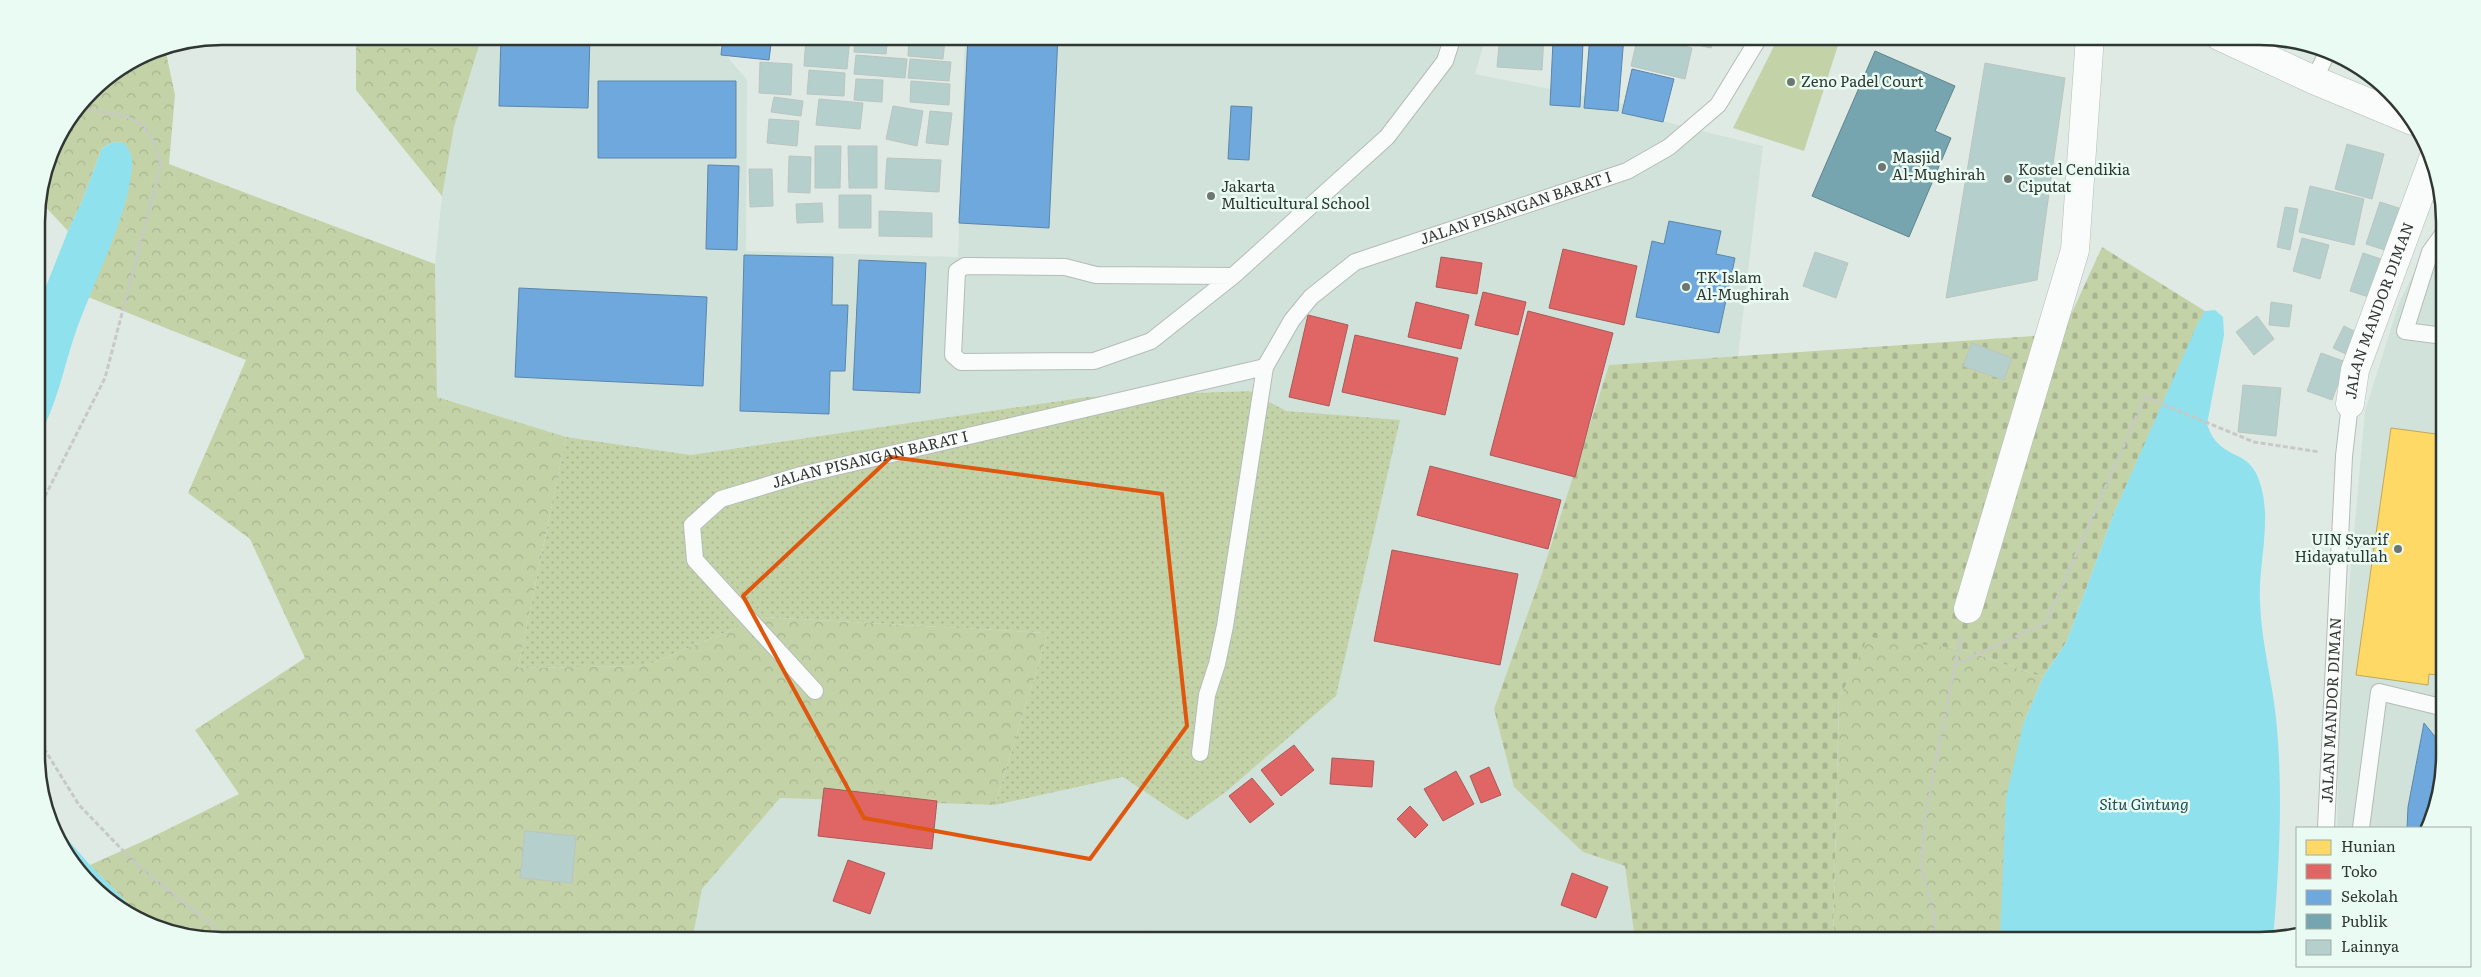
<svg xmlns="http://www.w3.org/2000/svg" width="2481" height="977" font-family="Literata,serif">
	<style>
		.built { fill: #d0e2d9 }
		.green { fill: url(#green-dots) }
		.forest { fill: url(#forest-crowns) }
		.cemetery { fill: url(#cemetery-stones) }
		.pitch { fill: #c4d2a8 }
		.water { fill: #8fe1ed }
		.homes { fill: #ffd966; stroke: #c1a857 }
		.shops { fill: #e06666; stroke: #ab5857 }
		.schools { fill: #6fa8dc; stroke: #5c86a9 }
		.public { fill: #76a5af; stroke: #61848a }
		.building { fill: #b5d0cc; stroke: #bbc4c1 }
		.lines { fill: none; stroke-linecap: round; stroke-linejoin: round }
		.service-casing { stroke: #b4bcb8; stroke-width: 18 }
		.minor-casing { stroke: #b4bcb8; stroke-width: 29 }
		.path { stroke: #c7c9c8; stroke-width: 3; stroke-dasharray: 5 2.5; stroke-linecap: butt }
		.service { stroke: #fafcfb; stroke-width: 16 }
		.minor { stroke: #fafcfb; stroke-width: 28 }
		.marked { fill: none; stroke: #df570e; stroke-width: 4; stroke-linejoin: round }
		.poi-dot { fill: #6e7671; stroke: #e9fbf2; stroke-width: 2 }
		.labels { text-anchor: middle; stroke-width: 5; stroke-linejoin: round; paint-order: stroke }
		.poi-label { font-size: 15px; fill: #303733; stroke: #e9fbf2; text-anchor: start }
		.street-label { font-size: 15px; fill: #303733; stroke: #e9fbf2 }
		.water-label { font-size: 16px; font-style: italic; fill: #1e5058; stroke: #e9fbf2 }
		.rim { fill: none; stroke: #303733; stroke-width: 2.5 }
	</style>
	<defs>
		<pattern id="green-dots" width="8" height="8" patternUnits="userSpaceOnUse" patternTransform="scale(1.25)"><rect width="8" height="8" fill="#c4d2a8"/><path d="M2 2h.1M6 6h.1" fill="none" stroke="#a9b591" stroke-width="1.8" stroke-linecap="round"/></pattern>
		<pattern id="forest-crowns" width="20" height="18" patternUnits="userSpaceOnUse" patternTransform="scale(1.25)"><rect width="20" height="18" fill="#c4d2a8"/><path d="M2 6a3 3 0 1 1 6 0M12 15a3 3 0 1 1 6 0" fill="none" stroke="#a9b591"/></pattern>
		<pattern id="cemetery-stones" width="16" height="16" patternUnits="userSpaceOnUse" patternTransform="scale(1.25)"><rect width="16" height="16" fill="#c4d2a8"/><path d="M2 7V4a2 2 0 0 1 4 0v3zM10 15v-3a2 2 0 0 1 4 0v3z" fill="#a9b591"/></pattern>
	</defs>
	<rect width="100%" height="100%" fill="#e0eae5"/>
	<!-- built -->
	<path class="built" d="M482 36H710L747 80 746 251 958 257 965 36H1486L1475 74 1624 104 1622 111 1763 146 1738 356 1609 365 1542 573 1494 709 1583 852 1625 866 1635 940 692 941 702 889 780 798 995 805 1123 777 1187 819 1249 391 1087 397 691 455 566 437 437 397 435 264 442 196 454 127Z
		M2278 40 2319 46 2362 68 2377 81Z
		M2443 214 2445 755 2435 815 2428 828H2337L2340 688 2365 411 2399 303Z"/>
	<!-- green -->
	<path class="green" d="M1249 391 1286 411 1400 420 1336 696 1227 791 1187 820 1123 777 995 805 1048 633 763 617 645 666 518 668 566 437 691 455 1087 397Z"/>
	<!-- forest -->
	<path class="forest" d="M356 36H482L454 127 442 196 356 90Z
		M165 48 175 95 169 164 435 264 437 397 566 437 518 668 645 666 763 617 1048 633 995 805 780 798 702 889 692 941H222L162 931 147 923 90 865 148 839 239 794 195 730 305 658 250 539 188 493 246 360 88 297 123 208 124 143 114 142 102 148 83 199 68 231 39 200 56 140 99 83 151 50Z
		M1868 636 1961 649 2043 677 2023 725 2000 940H1833L1839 699Z"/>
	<!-- cemetery -->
	<path class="cemetery" d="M2102 247 2205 311 2114 513 2067 641 2043 677 1961 649 1868 637 1839 699 1833 940H1635L1625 866 1583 852 1514 787 1494 709 1542 573 1609 365 2062 334Z"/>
	<!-- pitch -->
	<path class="pitch" d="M1779 36H1841L1804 151 1733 128Z"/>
	<!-- water -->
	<path class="water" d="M114 142 124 143C131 151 133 158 132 168 127 221 91 286 74 337 63 371 56 407 38 438L37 309 68 231 83 199 102 148Z
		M2215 310 2223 317 2224 335 2207 424C2218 459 2244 449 2256 473 2275 513 2258 560 2260 601 2261 644 2274 686 2277 728 2283 799 2279 870 2273 940H2000L2006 798 2023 725 2043 677 2067 641 2114 513 2197 325 2205 311Z
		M49 818 90 865 147 923C138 919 127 915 119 909 87 888 61 854 49 818Z"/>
	<!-- homes -->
	<path class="homes" d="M2391 428 2444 435 2445 676 2429 674 2428 685 2356 675Z"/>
	<!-- shops -->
	<path class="shops" d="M1563 249 1637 266 1624 325 1549 308Z
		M1441 257 1482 263 1477 294 1436 287Z
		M1483 292 1526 302 1518 335 1475 325Z
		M1416 302 1469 315 1461 349 1408 337Z
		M1528 311 1613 333 1575 477 1490 455Z
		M1308 315 1348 325 1329 406 1289 397Z
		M1355 335 1458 358 1445 415 1342 392Z
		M1430 466 1561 500 1548 549 1417 515Z
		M1392 550 1518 574 1500 665 1374 641Z
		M1294 745 1314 770 1281 796 1261 770Z
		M1332 758 1374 761 1372 787 1330 784Z
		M1489 767 1501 795 1481 803 1470 776Z
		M1456 771 1474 804 1443 821 1424 789Z
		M1252 778 1274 804 1250 823 1229 796Z
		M824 788 937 801 932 849 818 836Z
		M1410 806 1428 825 1415 838 1397 819Z
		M848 860 885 873 870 914 833 901Z
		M1572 873 1608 887 1596 918 1561 905Z
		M1149 931 1163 941H1142Z"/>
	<!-- schools -->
	<path class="schools" d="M501 36H590L588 108 499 106Z
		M723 36H772L769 60 721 55Z
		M968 36H1058L1049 228 959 223Z
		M1590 36H1624L1618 111 1584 108Z
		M1553 41 1583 43 1580 107 1550 105Z
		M1632 69 1674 79 1663 122 1622 113Z
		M598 81H736V158H598Z
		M1231 106 1252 107 1249 160 1228 159Z
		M708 165 739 166 737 250 706 249Z
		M1669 221 1721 231 1716 254 1735 258 1719 333 1636 317 1652 241 1664 244Z
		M744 255 833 257 832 305H848L845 371H830L829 414 740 411Z
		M859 260 926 263 920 393 853 390Z
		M519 288 707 297 703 386 515 377Z
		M2424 723 2445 749V755L2435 815 2428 828H2407L2408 807Z"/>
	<!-- public -->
	<path class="public" d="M1875 51 1955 86 1935 131 1951 138 1909 237 1812 196Z"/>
	<!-- building -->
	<path class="building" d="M806 36H850L847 69 804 66Z
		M855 36H888L886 54 854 52Z
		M1500 36H1544L1542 70 1497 67Z
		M1638 36 1692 48 1685 79 1631 66Z
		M1655 36H1713L1711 48Z
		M909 37 945 40 943 59 908 56Z
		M856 55 907 59 905 78 854 74Z
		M910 59 951 62 949 81 908 78Z
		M760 62 792 64 791 95 759 93Z
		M1985 63 2065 78 2037 280 1946 298Z
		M809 70 845 73 844 96 807 94Z
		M856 79 883 80 882 102 854 100Z
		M911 81 950 84 949 105 910 102Z
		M774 97 803 101 801 116 771 112Z
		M819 99 863 103 860 129 816 125Z
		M893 106 923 111 917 146 886 139Z
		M930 111 952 113 948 145 926 143Z
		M769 119 799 121 797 146 767 143Z
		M2347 144 2384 154 2372 199 2335 189Z
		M815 146H841L840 188H815Z
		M848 146H877V188H849Z
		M789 156 811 157 810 193 788 192Z
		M887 158 941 160 939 192 885 189Z
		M749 169H772L773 206 750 207Z
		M2310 186 2364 199 2354 245 2299 232Z
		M839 195H871V228H839Z
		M2380 202 2405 210 2391 252 2366 244Z
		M822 203 823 222 797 223 796 204Z
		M2285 207 2298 209 2290 250 2277 247Z
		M879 211 932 213V237L879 236Z
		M2302 238 2329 245 2320 279 2293 271Z
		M1815 252 1848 263 1836 298 1803 286Z
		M2363 253 2390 262 2378 300 2350 291Z
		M2271 302 2292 305 2289 327 2269 325Z
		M2257 316 2274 339 2254 355 2236 332Z
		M2344 326 2358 333 2348 355 2333 348Z
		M1972 343 2012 358 2004 380 1963 366Z
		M2321 353 2346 362 2332 400 2307 391Z
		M2243 385 2281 388 2276 436 2238 432Z
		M525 831 576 836 572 883 520 878Z"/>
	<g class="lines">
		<defs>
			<g id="service">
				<path d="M2314 80 2328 51"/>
				<path d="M2443 234 2430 252 2405 331 2444 336"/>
				<path d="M1233 276 1096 275 1065 267 965 266 957 271 953 355 961 362 1094 361 1151 341 1233 276 1387 137 1445 61 1453 36"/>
				<path id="s1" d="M815 691 695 560 692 525 721 499 801 475 1265 367"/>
				<path id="s2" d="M1200 753 1207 695 1217 664 1225 626 1265 367 1292 320 1311 297 1355 262 1627 171 1669 147 1718 105 1760 36"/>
				<path id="s3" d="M2326 828 2344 456 2350 404"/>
				<path d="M2361 828 2379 692 2445 708"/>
			</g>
			<g id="minor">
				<path d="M2219 36 2314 80 2413 121"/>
				<path id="s4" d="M2350 404 2355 370 2433 159"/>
				<path d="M1968 609 2075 250 2090 36"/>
			</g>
		</defs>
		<!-- service casing -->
		<use href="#service" class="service-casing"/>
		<!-- minor casing -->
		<use href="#minor" class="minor-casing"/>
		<!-- path -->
		<path class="path" d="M38 510 105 378 161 165C148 111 127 116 79 109
			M1954 665 2046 623 2145 397 2254 442 2320 452
			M40 742 79 805 136 864 232 941
			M1936 940 1933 912 1921 867 1925 816 1961 636"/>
		<!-- service -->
		<use href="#service" class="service"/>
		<!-- minor -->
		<use href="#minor" class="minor"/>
	</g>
	<!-- marked area -->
	<path class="marked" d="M891 457 1162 494 1187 726 1090 859 864 818 743 596Z"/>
	<!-- markers -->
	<g class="poi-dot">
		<circle cx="1791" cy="82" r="5"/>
		<circle cx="1882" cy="167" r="5"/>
		<circle cx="2008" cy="179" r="5"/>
		<circle cx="1211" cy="196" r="5"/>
		<circle cx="1686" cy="287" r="5"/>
		<circle cx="2398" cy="549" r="5"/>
	</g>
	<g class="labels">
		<!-- poi labels -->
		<g class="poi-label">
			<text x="1801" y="87">Zeno Padel Court</text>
			<text x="1892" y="163">Masjid<tspan x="1892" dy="17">Al-Mughirah</tspan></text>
			<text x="2018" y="175">Kostel Cendikia<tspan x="2018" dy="17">Ciputat</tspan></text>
			<text x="1221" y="192">Jakarta<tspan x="1221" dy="17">Multicultural School</tspan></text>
			<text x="1696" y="283">TK Islam<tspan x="1696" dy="17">Al-Mughirah</tspan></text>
			<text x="2388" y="545" text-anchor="end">UIN Syarif<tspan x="2388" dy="17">Hidayatullah</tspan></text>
		</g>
		<!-- street labels -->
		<g class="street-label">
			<text dy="5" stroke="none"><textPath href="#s2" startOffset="702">JALAN PISANGAN BARAT I</textPath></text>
			<text dy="5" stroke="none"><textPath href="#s4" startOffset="98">JALAN MANDOR DIMAN</textPath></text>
			<text dy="5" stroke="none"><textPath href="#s1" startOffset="406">JALAN PISANGAN BARAT I</textPath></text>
			<text dy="5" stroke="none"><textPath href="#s3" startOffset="118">JALAN MANDOR DIMAN</textPath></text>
		</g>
		<!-- water labels -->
		<g class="water-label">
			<text x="2144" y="810">Situ Gintung</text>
		</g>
	</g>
	<!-- crop -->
	<path d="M0 0H2481V977H0ZM222 45H2259A177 177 0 0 1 2436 222V755A177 177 0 0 1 2259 932H222A177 177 0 0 1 45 755V222A177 177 0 0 1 222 45Z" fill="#e9fbf2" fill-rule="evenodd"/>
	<path class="rim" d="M222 45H2259A177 177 0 0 1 2436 222V755A177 177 0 0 1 2259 932H222A177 177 0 0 1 45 755V222A177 177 0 0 1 222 45Z"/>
	<!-- legend -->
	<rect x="2296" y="827" width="175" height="140" fill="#e9fbf2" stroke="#9fada6"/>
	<rect x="2306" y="840" width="25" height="15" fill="#ffd966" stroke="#9fada6"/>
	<text x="2341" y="852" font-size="15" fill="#303733">Hunian</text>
	<rect x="2306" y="864" width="25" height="15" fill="#e06666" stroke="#9fada6"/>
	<text x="2341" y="877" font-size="15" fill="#303733">Toko</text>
	<rect x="2306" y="890" width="25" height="15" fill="#6fa8dc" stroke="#9fada6"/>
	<text x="2341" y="902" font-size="15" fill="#303733">Sekolah</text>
	<rect x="2306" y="914" width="25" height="15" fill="#76a5af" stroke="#9fada6"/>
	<text x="2341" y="927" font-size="15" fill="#303733">Publik</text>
	<rect x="2306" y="940" width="25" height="15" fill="#b5d0cc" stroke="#9fada6"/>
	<text x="2341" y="952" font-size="15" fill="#303733">Lainnya</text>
</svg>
